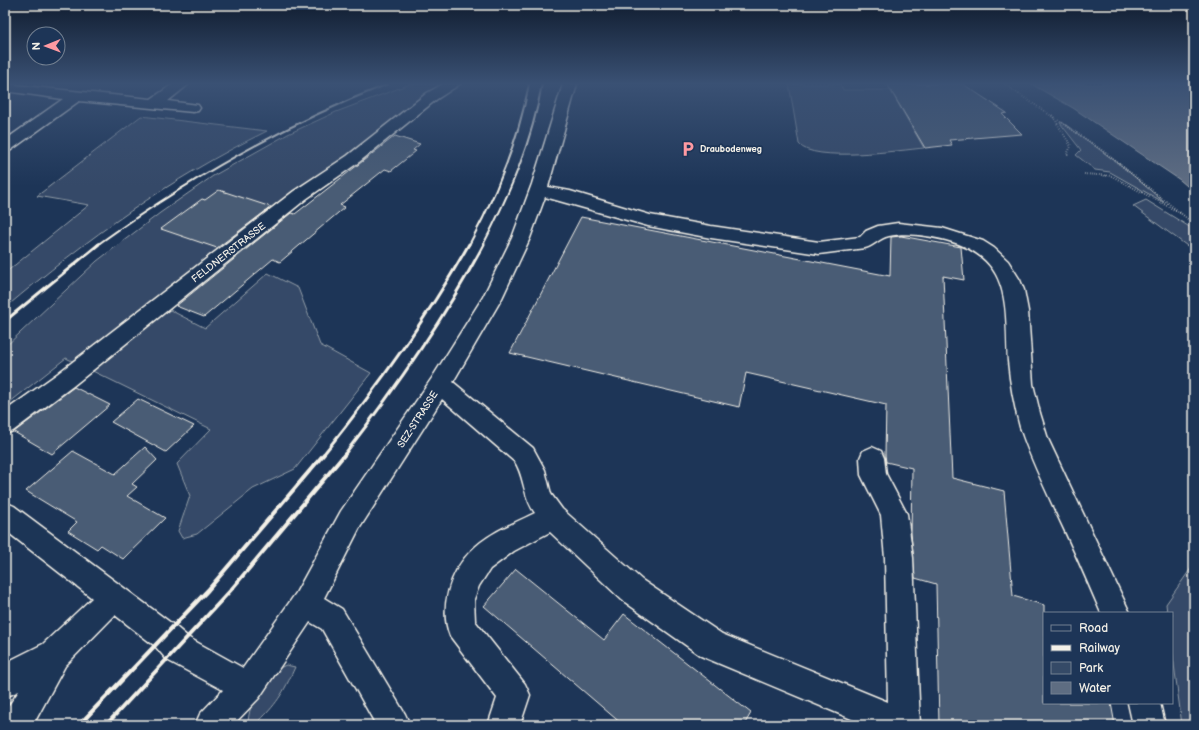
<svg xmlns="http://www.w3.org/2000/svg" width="1199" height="730" font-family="'Balsamiq Sans',sans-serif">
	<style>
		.green { fill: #354a67; stroke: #949ea8 }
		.water { fill: #5e6d82; stroke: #9aa2ab }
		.building { fill: #485b74; stroke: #f4f1e8 }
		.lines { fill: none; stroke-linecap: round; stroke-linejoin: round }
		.minor-casing { stroke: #f4f1e8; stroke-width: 3 }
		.path { stroke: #f4f1e8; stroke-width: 2; stroke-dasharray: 0.5 2; stroke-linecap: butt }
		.minor { fill: #1d3557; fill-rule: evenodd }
		.rail-far2 { stroke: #f4f1e8; stroke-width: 2 }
		.rail-far1 { stroke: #f4f1e8; stroke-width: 3 }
		.rail { stroke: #f4f1e8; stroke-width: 4 }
		.labels { text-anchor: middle; stroke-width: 3.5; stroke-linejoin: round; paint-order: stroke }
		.far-poi-label { font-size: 9px; font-weight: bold; fill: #f4f1e8; stroke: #1d3557; text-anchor: start }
		.street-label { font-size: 10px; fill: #f4f1e8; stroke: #1d3557 }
	</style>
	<rect width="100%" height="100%" fill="#1d3557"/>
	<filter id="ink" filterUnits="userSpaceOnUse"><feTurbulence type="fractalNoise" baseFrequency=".025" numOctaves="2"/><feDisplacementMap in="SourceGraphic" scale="8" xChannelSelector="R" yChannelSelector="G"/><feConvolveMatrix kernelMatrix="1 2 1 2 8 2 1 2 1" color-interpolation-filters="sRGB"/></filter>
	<g filter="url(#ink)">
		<!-- green -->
		<path class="green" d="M410 84H440L177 285 181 296 170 310 205 328 268 273 298 288 320 345 371 373 295 469 253 489 197 534 182 538 178 531 190 496 177 464 211 429 66 358 5 406V347L97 261 160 213 213 176 288 134 336 112Z
			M789 84H840L843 90H890L924 148C902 150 812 163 799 144Z
			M141 116 267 131C169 179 88 238 5 308V273L89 205 37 196Z
			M1062 122 1122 166 1165 203 1110 172 1095 170 1076 155 1081 150 1060 123Z
			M1146 200 1188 226 1194 232V251L1133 206Z
			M1194 564V725H1182L1172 649V613H1167L1166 604Z
			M286 665 295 667C283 694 277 704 255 725H248C248 702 264 674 286 665Z"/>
		<!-- water -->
		<path class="water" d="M1031 84H1184L1194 89V192L1180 180 1073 108Z"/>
		<!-- building -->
		<path class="building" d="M887 84H963L1007 113 1002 114 1022 134 949 140 952 145 925 148Z
			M395 136 420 144 413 150 416 151 391 171 385 169 340 205 345 207 280 262 273 259 204 317 176 306 291 213 295 214Z
			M219 190 271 207 217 248 161 229 202 199 205 200Z
			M581 217 890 276 891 237 901 236 961 247 964 280 943 276 952 478 1004 491 1013 596 1044 605V703H1111L1115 725H939L936 584 915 578 911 534 912 468 886 462 885 455 886 405 746 373 739 407 510 353Z
			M74 387 110 405 52 454 14 432Z
			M138 399 194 426 166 452 111 422Z
			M145 447 157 460 132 484 137 487 127 496 165 518 123 559 101 545 97 549 68 531 77 522 26 491 73 451 115 474Z
			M516 569 604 640 624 614 751 713 744 725H623L484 606Z"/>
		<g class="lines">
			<defs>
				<path id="minor" d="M5 84 151 99 173 84H189L168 101 198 105 200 108 198 111 193 112 79 101 11 150 5 152V140L63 99 5 91Z
					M443 84H460L437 99 359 162 306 199 73 386 13 431 5 434V411L57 374 294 191 347 156 427 93Z
					M563 84H577L548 187 570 191 650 215 711 226 819 242 860 237 866 231 878 226 898 223 942 228 983 241 994 248 1008 261 1020 280 1024 290 1028 311 1033 384 1040 413 1048 439 1130 613H1101C1086 578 1071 543 1054 508 1042 481 1029 455 1020 427 1014 405 1010 383 1008 361 1005 305 1013 258 946 240 928 236 907 232 889 236 879 238 874 246 865 248L819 254 711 238 648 226 545 197 530 238 502 298 453 382 533 448 545 470 551 494 562 509 642 580 722 634 888 702 885 558 881 515 861 475 860 458 863 451 872 447 881 451 884 458 886 474 907 514 913 558 920 725H866L701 656 622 600 550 532 514 551 490 569 479 586 474 599 475 621 525 684 530 695 520 725H488L497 698 450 636C439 609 450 571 471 551 488 533 513 524 535 513 523 497 525 478 515 462L442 399 359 529 324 598 342 609 405 714 410 725H376L322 629 310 622 259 698 233 725H195L200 714 223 690 167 660 155 646 115 615 65 666 33 725H5V711L19 691 5 697V663L43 644 92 598 5 530V502L14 506 175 626 189 638 243 668 296 593 341 511 432 378 483 297 512 238 532 184Z
					M1128 703H1160L1165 725H1133Z"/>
			</defs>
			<!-- minor casing -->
			<use href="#minor" class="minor-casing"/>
			<!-- path -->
			<path class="path" d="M1004 84 1102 150 1194 224
				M1052 115 1071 146 1067 155
				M1084 174 1112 176 1180 213"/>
			<!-- minor -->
			<use href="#minor" class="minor"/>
			<!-- rail-far2 -->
			<path class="rail-far2" d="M97 245C189 179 282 125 388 84
				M469 245C497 194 518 141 529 84
				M483 245C510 193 532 142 542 84"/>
			<!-- rail-far1 -->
			<path class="rail-far1" d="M5 321 99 244
				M323 455C377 388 427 318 469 244
				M344 455C396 388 444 319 484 244"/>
			<!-- rail -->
			<path class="rail" d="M79 725 208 590 324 454
				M106 725 230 591 345 454"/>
		</g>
	</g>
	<!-- sky -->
	<linearGradient id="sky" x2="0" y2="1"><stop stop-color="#101d30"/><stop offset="0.45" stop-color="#3a5174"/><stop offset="1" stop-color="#3a5174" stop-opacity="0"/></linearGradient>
	<rect width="1199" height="186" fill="url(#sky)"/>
	<!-- icons -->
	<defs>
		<symbol id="parking-bare" viewBox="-9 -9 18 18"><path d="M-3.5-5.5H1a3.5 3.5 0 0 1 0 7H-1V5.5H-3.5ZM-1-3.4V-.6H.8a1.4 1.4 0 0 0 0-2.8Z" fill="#ff9aa2" stroke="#1d3557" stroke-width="2.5" paint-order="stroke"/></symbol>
	</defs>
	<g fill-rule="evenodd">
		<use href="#parking-bare" x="677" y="138" width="22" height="22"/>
	</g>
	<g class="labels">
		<!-- far-poi labels -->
		<g class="far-poi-label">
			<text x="700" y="152">Draubodenweg</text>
		</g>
		<!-- street labels -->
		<g class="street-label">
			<text transform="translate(228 252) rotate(-38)" y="4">FELDNERSTRASSE</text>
			<text transform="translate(417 419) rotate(-57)" y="4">SEZ-STRASSE</text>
		</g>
	</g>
	<!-- margin -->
	<rect width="1199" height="730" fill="none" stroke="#1d3557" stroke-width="20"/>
	<rect x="10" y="10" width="1179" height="710" fill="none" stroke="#f4f1e8" stroke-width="1.5" filter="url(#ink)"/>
	<!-- legend -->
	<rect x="1043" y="612" width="130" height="92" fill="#1d3557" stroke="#738091"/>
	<rect x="1051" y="625" width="20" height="6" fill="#1d3557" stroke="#738091"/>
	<text x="1079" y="632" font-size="12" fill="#f4f1e8">Road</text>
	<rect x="1051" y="645" width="20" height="6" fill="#f4f1e8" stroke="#738091"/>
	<text x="1079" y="652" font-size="12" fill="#f4f1e8">Railway</text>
	<rect x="1051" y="662" width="20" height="12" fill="#354a67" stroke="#738091"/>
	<text x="1079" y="672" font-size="12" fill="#f4f1e8">Park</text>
	<rect x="1051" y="682" width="20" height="12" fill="#5e6d82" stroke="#738091"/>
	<text x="1079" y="692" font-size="12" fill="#f4f1e8">Water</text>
	<!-- north arrow -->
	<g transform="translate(46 46) rotate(269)"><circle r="19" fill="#1d3557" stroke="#738091"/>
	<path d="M0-3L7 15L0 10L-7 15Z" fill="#ff9aa2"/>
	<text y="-6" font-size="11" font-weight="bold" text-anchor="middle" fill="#f4f1e8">N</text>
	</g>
</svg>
